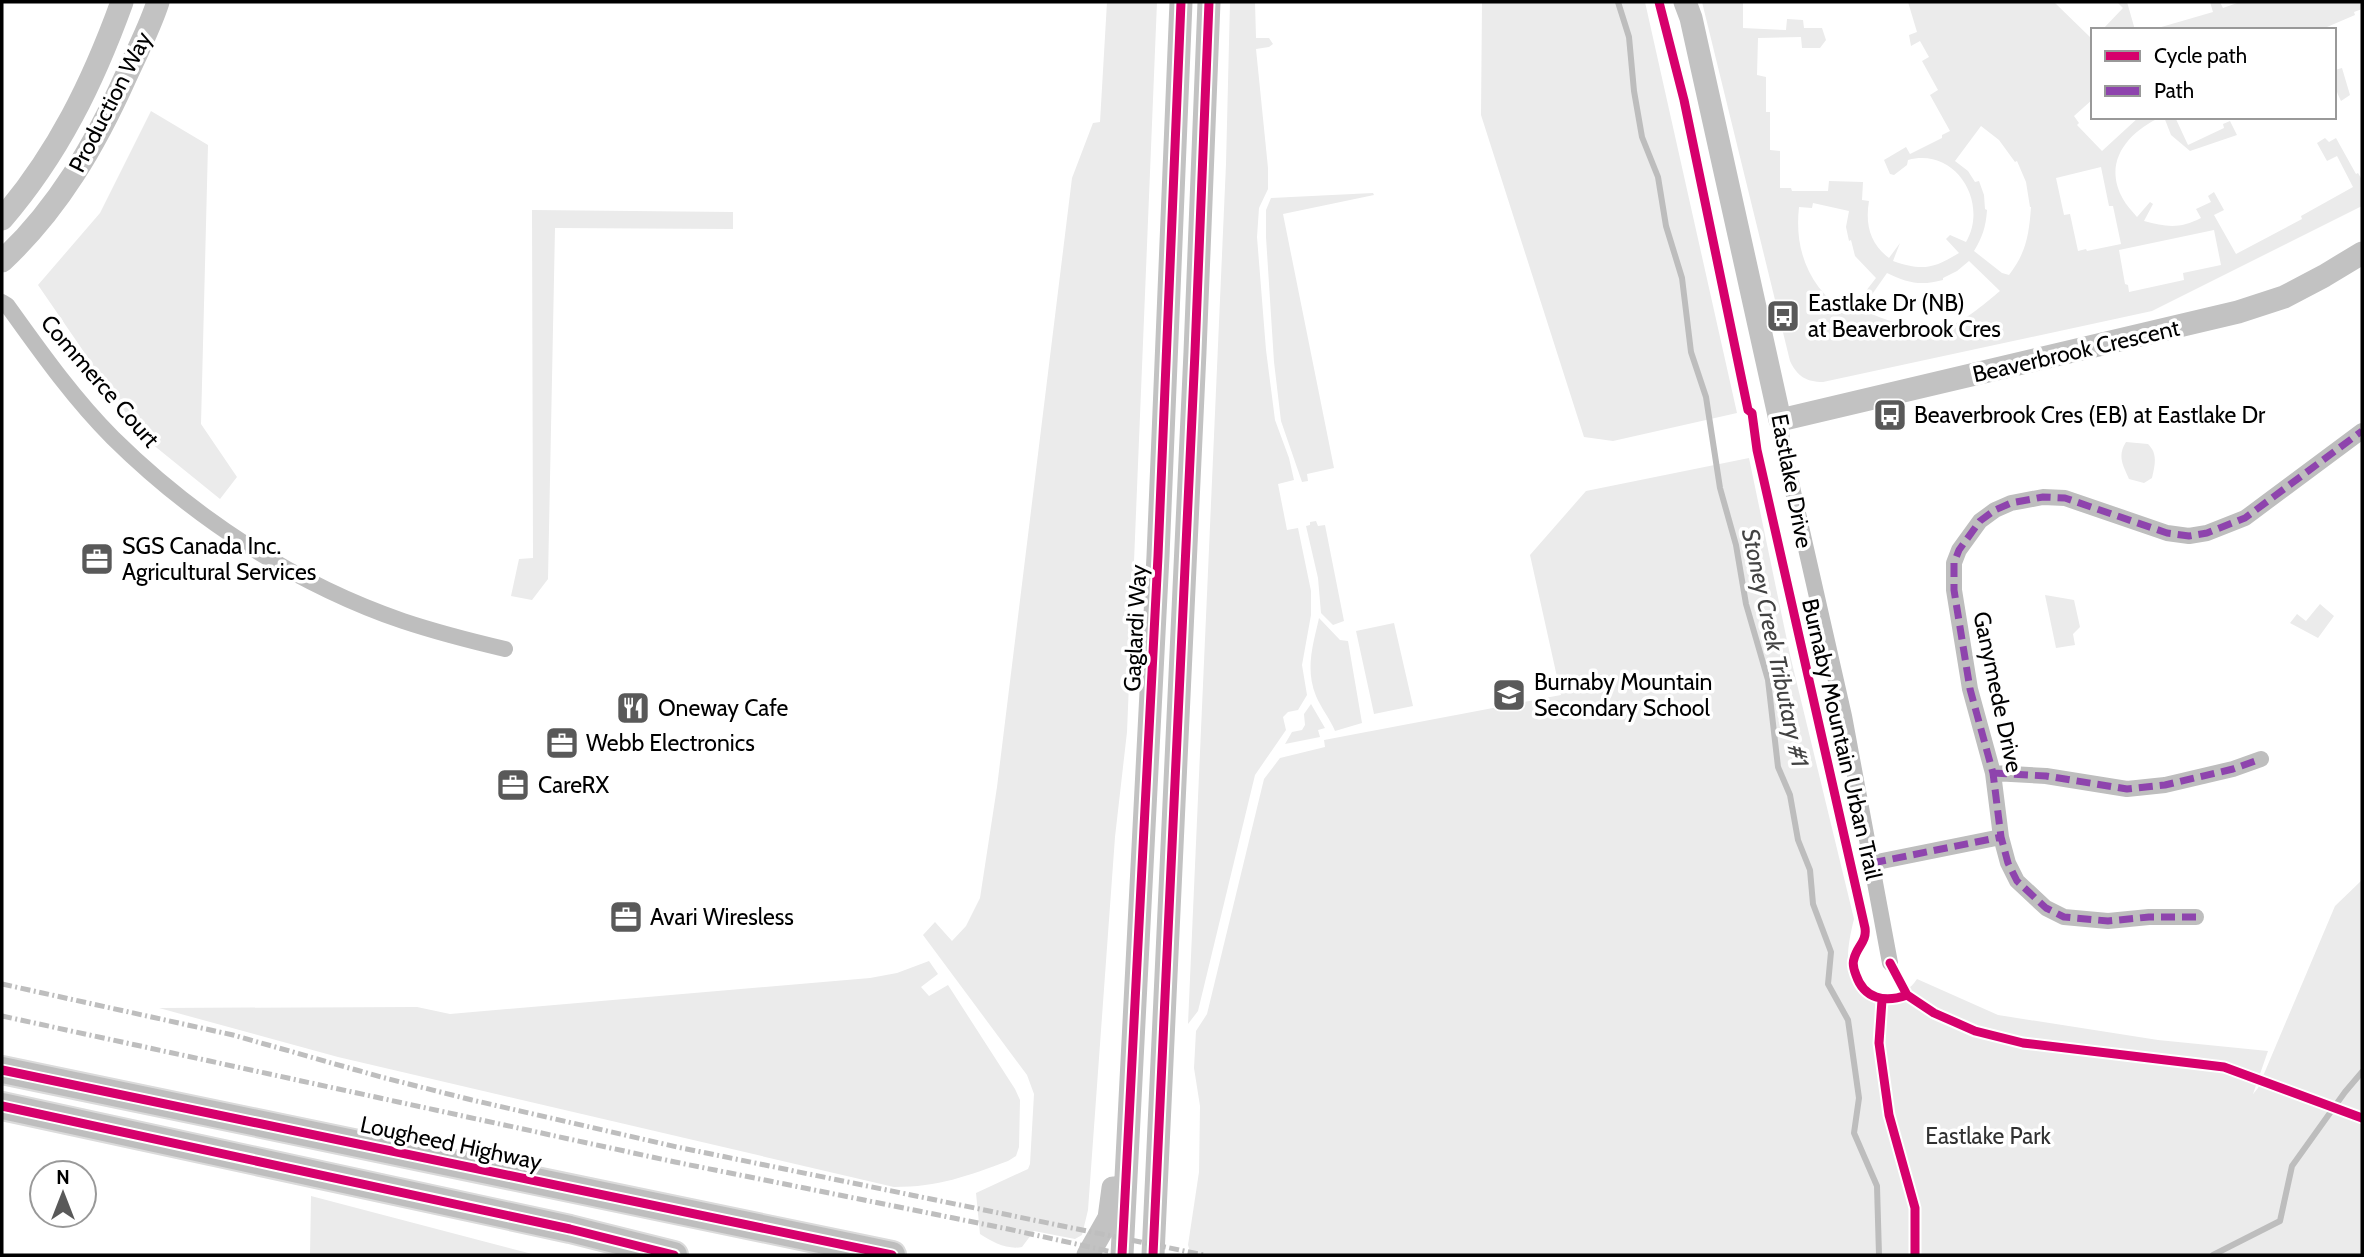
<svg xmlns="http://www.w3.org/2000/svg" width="2364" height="1257" font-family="Cabin,sans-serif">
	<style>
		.green { fill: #ebebeb; fill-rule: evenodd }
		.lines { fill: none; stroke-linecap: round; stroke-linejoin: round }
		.stream { stroke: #bdbdbd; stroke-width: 6 }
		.primary-casing { stroke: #dbdbdb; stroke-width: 30 }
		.street { stroke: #bebebe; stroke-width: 16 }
		.secondary { stroke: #c2c2c2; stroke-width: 23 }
		.primary { stroke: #bebebe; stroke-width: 26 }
		.rail { stroke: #bebebe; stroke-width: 5; stroke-dasharray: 10 3.5 2 3.5; stroke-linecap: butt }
		.quiet { stroke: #8e44ad; stroke-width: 7; stroke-dasharray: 14 7; stroke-linecap: butt }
		.cycleway-casing { stroke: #fff; stroke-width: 13 }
		.cycleway { stroke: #d6006c; stroke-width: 9 }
		.labels { text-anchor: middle; stroke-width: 7; stroke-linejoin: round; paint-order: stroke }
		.street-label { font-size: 23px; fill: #000; stroke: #fff }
		.poi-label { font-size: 23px; fill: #000; stroke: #fff; text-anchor: start }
		.park-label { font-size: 23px; fill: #313131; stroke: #fff }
		.water-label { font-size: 24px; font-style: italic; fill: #424242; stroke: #fff }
	</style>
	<rect width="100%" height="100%" fill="#fff"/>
	<!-- green -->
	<path class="green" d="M1107 2H1157L1127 732 1115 837 1088 1210 1082 1235 1075 1239 1034 1231 1022 1247C1008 1250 992 1242 980 1234L976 1193 1028 1169 1030 1164 1034 1094 1027 1075 923 935 935 922 952 941 966 926 980 898 997 787 1072 178 1093 123 1100 122Z
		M1230 2H1255L1256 38H1269L1273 44 1269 47 1256 49 1268 168V189L1259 208 1257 237 1266 350 1275 420 1289 458 1294 480 1278 484 1287 530 1298 528 1311 591V615L1302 665 1307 695 1298 710 1288 712 1283 717 1286 730 1255 775 1198 1011 1188 1024 1226 164Z
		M1482 2H1645L1737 413 1613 441 1584 437 1481 115Z
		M1702 2H1743V28L1786 30 1787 19 1803 20 1804 28H1822L1826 40 1820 48H1802L1801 37 1758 38 1757 75 1766 77V112H1770V150L1780 151V188H1791L1792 191H1828L1829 181 1863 182 1862 200 1869 201C1865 224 1870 244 1889 258L1900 243 1893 261C1922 271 1933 269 1959 253L1946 239 1950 235 1966 242C1989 203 1956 147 1908 160L1907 165 1894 175 1890 174 1884 160 1906 147 1910 154 1942 138V135L1950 131 1930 95 1938 90 1922 61 1929 57 1920 41 1911 46 1909 35 1917 32 1908 2H2054L2091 38 2093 37V99L2074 116 2079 123 2077 125 2102 151 2139 117H2161C2128 132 2102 162 2123 199 2126 205 2132 211 2137 217L2150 202 2153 204 2144 221C2166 227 2180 229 2201 218L2196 209 2211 202 2208 196 2214 192 2224 210 2214 215 2236 254 2302 219 2301 216 2353 187 2337 156 2327 161 2317 143 2325 138 2329 142 2336 138 2356 174 2358 173 2362 180V206L2152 311 1823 382C1806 382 1797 376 1790 361ZM1981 126 1999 140 2015 162 2017 161 2026 182 2030 207H2031C2029 235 2026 253 2009 275L2002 273 1974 251C1982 238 1986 227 1987 210L1985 209 1984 195 1979 181 1975 182 1968 171 1955 161ZM2101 167 2109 206H2113L2121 244 2087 251 2086 249 2078 251 2070 214 2064 215 2056 178ZM1813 203 1849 211 1846 227 1849 241 1851 240 1855 256 1876 278 1848 314C1810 289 1794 252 1799 207L1812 208ZM2214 230 2221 265 2183 273 2184 280 2129 292 2128 285 2125 284 2119 250ZM1969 261 2000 291C1989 300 1964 322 1951 325 1922 332 1891 323 1865 311L1868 305 1866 303 1887 273C1907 283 1921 286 1943 280V278L1957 271Z
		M2117 2H2127L2135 30H2102L2123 8Z
		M2210 2H2220L2223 8 2240 2H2362V9L2354 12 2355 15 2320 30H2151L2213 12Z
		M2342 68 2350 95 2341 101C2333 85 2337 84 2335 70Z
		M151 111 208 145 201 424 237 477 220 499 141 435 38 285 100 213Z
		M2164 117H2175L2188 145 2224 128 2223 124 2230 121 2237 135 2190 151 2171 135Z
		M1373 193 1374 195 1283 214 1334 468 1307 474 1308 481 1302 482 1281 421 1274 362 1266 237V210L1271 198Z
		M532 210 733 212V229L555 228 548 579 532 600 511 596 519 559 533 558Z
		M2126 442 2148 444C2158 454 2155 464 2152 478L2144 483 2129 479C2123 465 2117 456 2126 442Z
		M1749 458 1790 655 1854 919C1845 956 1841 986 1880 1005L1882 993C1896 996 1909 992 1917 979L1998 1015 2158 1040 2268 1051 2253 1094 2258 1088 2335 906 2362 880V1255H1191L1188 1245 1199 1172 1200 1106 1194 1068 1196 1031 1207 1014 1264 779 1280 758 1325 747 1324 740 1561 695 1530 555 1586 491Z
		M1316 521 1318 526 1325 525 1344 621 1333 625 1321 613 1318 578 1306 526 1310 525V522Z
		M2045 595 2074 600 2080 627 2073 634 2075 645 2056 648Z
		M2320 604 2334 616 2318 638 2290 623 2297 614 2306 621Z
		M1319 618 1340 640 1348 641 1362 723 1335 731C1330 719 1321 708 1316 696 1305 669 1313 645 1319 618Z
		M1394 623 1413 706 1374 714 1356 631Z
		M1311 704 1325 728 1318 730 1320 737 1285 744 1292 732 1302 730 1305 725 1304 714Z
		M929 961 938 974 921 987 929 996 948 985 1015 1089 1020 1100 1019 1147 1016 1156 1008 1161C967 1176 939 1187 894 1187L338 1057 159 1008 417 1007 450 1014 870 978 897 973Z
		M311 1196 536 1255H310Z"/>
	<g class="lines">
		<!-- stream -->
		<path class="stream" d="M1618 2 1629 37 1634 91 1642 137 1658 177 1666 226 1682 278 1691 352 1706 397 1720 488 1736 545 1746 604 1768 680 1778 767 1790 795 1798 840 1810 870 1813 904 1831 952 1828 984 1848 1020 1859 1098 1854 1133 1877 1186 1879 1255
			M2213 1255 2280 1221 2292 1166 2345 1092 2362 1072"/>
		<defs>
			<path id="primary" d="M2 1070 892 1255
				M2 1106 570 1229 674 1255"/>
		</defs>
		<!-- primary casing -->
		<use href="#primary" class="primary-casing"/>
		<!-- street -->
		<path class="street" d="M2 302 7 305C40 351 73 398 113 438 194 518 295 584 403 621 436 632 471 641 505 649
			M1780 420 1782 443 1844 716 1890 963
			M1993 773 2046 776 2127 789 2165 785 2233 769 2261 759
			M1872 863 2001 837
			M2196 917H2149L2108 921 2064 917 2046 908 2017 881 2008 863 2001 837 1993 773 1970 689 1954 590V563L1959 550 1980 521 1995 510 2011 503 2043 497 2065 498 2167 533 2189 536 2207 533 2245 518 2362 431"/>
		<!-- secondary -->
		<path class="secondary" d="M1685 2 1691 18 1780 420 2238 312 2284 297 2324 276 2362 253
			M2 219C58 154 93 82 122 2
			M2 261C58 209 95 145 126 76 137 52 150 27 158 2
			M1088 1255 1109 1218 1113 1188
			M1122 1255 1158 556 1181 2
			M1153 1255 1195 352 1209 2"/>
		<!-- primary -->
		<use href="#primary" class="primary"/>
		<!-- rail -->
		<path class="rail" d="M2 984 233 1035 381 1077 472 1100 677 1147 1204 1255
			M2 1016 675 1162 1008 1229 1126 1255"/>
		<!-- quiet -->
		<path class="quiet" d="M1993 773 2046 776 2127 789 2165 785 2233 769 2261 759
			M1872 863 2001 837
			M2196 917H2149L2108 921 2064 917 2046 908 2017 881 2008 863 2001 837 1993 773 1970 689 1954 590V563L1959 550 1980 521 1995 510 2011 503 2043 497 2065 498 2167 533 2189 536 2207 533 2245 518 2362 431"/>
		<defs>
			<path id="cycleway" d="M1659 2 1684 100 1748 410 1752 413 1757 450 1865 928C1867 942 1857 946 1854 959 1852 964 1854 970 1856 975 1864 999 1885 1003 1907 995
				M1890 963 1907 995 1934 1013 1975 1031 2023 1043 2224 1067 2362 1118
				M1882 1000 1879 1043 1889 1115 1915 1208V1255
				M2 1070 892 1255
				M2 1106 570 1229 674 1255
				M1122 1255 1158 556 1181 2
				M1153 1255 1195 352 1209 2"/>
		</defs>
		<!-- cycleway casing -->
		<use href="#cycleway" class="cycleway-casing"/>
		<!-- cycleway -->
		<use href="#cycleway" class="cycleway"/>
	</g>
	<!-- icons -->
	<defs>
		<symbol id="bus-square" viewBox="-11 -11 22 22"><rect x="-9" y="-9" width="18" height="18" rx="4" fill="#595959" stroke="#fff"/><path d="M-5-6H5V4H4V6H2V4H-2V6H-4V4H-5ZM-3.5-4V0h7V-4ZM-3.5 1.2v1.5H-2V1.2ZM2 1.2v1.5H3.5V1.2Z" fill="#fff"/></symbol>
		<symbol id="office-square" viewBox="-11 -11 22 22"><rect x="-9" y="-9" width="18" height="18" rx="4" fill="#595959" stroke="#fff"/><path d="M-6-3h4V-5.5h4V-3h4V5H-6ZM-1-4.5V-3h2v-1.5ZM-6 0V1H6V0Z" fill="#fff"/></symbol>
		<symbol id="school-square" viewBox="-11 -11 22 22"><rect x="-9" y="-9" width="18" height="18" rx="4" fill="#595959" stroke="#fff"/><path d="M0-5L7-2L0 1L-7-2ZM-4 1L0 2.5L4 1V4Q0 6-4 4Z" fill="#fff"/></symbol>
		<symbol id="restaurant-square" viewBox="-11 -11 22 22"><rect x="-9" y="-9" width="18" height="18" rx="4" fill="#595959" stroke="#fff"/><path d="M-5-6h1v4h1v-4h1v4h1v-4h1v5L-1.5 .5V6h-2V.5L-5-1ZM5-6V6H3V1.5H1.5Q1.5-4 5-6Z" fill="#fff"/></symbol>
	</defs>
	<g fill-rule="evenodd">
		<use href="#bus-square" x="1764" y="297" width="38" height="38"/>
		<use href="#bus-square" x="1871" y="396" width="38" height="38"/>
		<use href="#office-square" x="78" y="540" width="38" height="38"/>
		<use href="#school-square" x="1490" y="676" width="38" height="38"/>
		<use href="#restaurant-square" x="614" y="689" width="38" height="38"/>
		<use href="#office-square" x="543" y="724" width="38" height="38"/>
		<use href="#office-square" x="494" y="766" width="38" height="38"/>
		<use href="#office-square" x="607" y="898" width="38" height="38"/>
	</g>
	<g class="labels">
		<!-- street labels -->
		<g class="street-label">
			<text transform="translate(110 102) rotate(-63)" y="8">Production Way</text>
			<text transform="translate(2076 351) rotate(-13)" y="8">Beaverbrook Crescent</text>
			<text transform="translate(100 381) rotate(49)" y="8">Commerce Court</text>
			<text transform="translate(1792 481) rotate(79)" y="8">Eastlake Drive</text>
			<text transform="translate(1135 628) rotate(-87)" y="8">Gaglardi Way</text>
			<text transform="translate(1998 692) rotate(78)" y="8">Ganymede Drive</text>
			<text transform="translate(1842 739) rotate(77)" y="8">Burnaby Mountain Urban Trail</text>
			<text transform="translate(451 1143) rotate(12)" y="8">Lougheed Highway</text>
		</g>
		<!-- poi labels -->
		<g class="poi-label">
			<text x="1808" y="311">Eastlake Dr (NB)<tspan x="1808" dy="26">at Beaverbrook Cres</tspan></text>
			<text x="1914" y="423">Beaverbrook Cres (EB) at Eastlake Dr</text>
			<text x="122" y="554">SGS Canada Inc.<tspan x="122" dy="26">Agricultural Services</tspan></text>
			<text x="1534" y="690">Burnaby Mountain<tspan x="1534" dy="26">Secondary School</tspan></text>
			<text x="658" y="716">Oneway Cafe</text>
			<text x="586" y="751">Webb Electronics</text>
			<text x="538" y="793">CareRX</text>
			<text x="650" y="925">Avari Wiresless</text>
		</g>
		<!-- park labels -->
		<g class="park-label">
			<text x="1988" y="1144">Eastlake Park</text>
		</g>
		<!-- water labels -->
		<g class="water-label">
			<text transform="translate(1775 648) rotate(78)" y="8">Stoney Creek Tributary #1</text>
		</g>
	</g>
	<!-- border -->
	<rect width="2364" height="1257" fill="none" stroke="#000000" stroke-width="7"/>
	<!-- legend -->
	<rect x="2091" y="28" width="245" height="91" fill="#ffffff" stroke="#999999" stroke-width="2"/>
	<rect x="2105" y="51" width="35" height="10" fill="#d6006c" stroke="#999999" stroke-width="2"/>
	<text x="2154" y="63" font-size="21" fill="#000000">Cycle path</text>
	<rect x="2105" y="86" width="35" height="10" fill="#8e44ad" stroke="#999999" stroke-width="2"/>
	<text x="2154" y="98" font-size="21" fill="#000000">Path</text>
	<!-- north arrow -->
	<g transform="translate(63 1194)"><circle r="33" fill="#ffffff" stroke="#999999" stroke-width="2"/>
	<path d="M0-5L12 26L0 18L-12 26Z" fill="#595959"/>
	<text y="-10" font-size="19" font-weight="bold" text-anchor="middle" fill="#000000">N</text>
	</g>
</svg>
